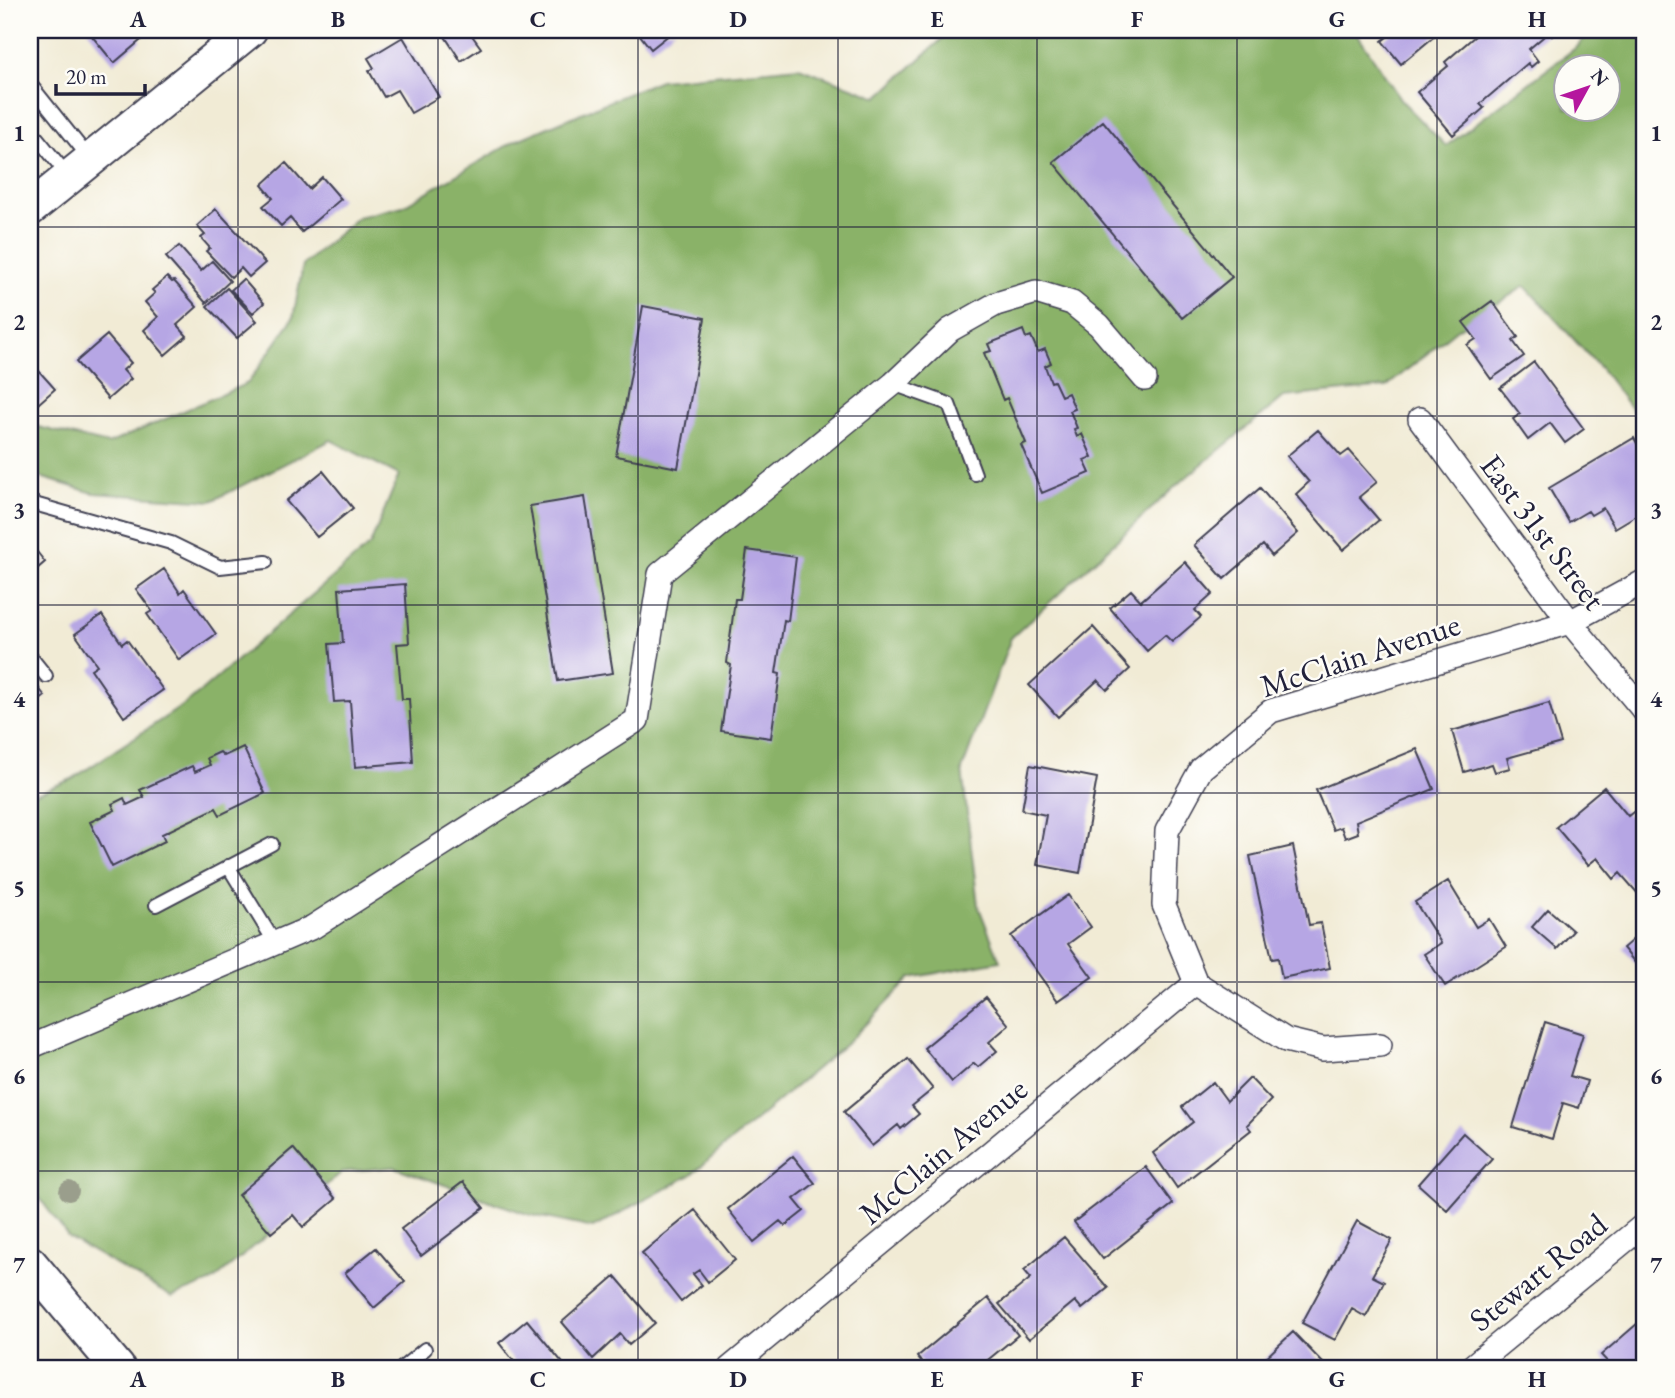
<svg xmlns="http://www.w3.org/2000/svg" width="1675" height="1398" font-family="'EB Garamond',serif">
	<style>
		.forest { fill: #8ab268; stroke: #566a52; stroke-width: 2; fill-rule: evenodd }
		.building { fill: #b6a6e4 }
		.lines { fill: none; stroke-linecap: round; stroke-linejoin: round }
		.lane-casing { stroke: #414052; stroke-width: 16 }
		.street-casing { stroke: #414052; stroke-width: 26 }
		.secondary-casing { stroke: #414052; stroke-width: 37 }
		.lane { stroke: #fff; stroke-width: 12 }
		.street { stroke: #fff; stroke-width: 23 }
		.secondary { stroke: #fff; stroke-width: 33 }
		.tree { fill: #9a9e8c }
		.grid { fill: none; stroke: #22223b; stroke-width: 2; stroke-opacity: 0.55 }
		.labels { text-anchor: middle; stroke-width: 5; stroke-linejoin: round; paint-order: stroke }
		.street-label { font-size: 32px; fill: #22223b; stroke: #fdfcf7 }
		.neatline { fill: none; stroke: #22223b; stroke-width: 2.5 }
		.grid-label { font-size: 23px; text-anchor: middle; font-weight: bold; fill: #22223b }
	</style>
	<rect width="100%" height="100%" fill="#fdfcf7"/>
	<filter id="ink" filterUnits="userSpaceOnUse"><feTurbulence type="fractalNoise" baseFrequency=".0143" numOctaves="2"/><feDisplacementMap in="SourceGraphic" scale="14" xChannelSelector="R" yChannelSelector="G"/><feConvolveMatrix kernelMatrix="1 2 1 2 8 2 1 2 1" color-interpolation-filters="sRGB"/></filter>
	<filter id="wash" filterUnits="userSpaceOnUse"><feTurbulence type="fractalNoise" baseFrequency=".00686" numOctaves="4" result="noise"/><feDisplacementMap in="SourceGraphic" scale="28" xChannelSelector="R" yChannelSelector="G"/><feGaussianBlur stdDeviation="1.57" result="paint"/><feColorMatrix in="noise" values="0 0 0 0 0 0 0 0 0 0 0 0 0 0 0 0 0 1.4 0 .05"/><feComposite in="paint" operator="in"/></filter>
	<g filter="url(#wash)">
		<rect width="100%" height="100%" fill="#f1ebd5"/>
		<!-- forest -->
		<path class="forest" d="M952 30H1355L1401 100 1446 146 1578 46 1590 30H1645V427L1601 369 1525 286 1456 330 1386 387 1284 397 1178 484 1011 638 962 770 978 905 1000 961 911 978 849 1041 691 1175 593 1228 527 1214 394 1167 342 1172 213 1281 172 1297 69 1238 30 1185V796L72 779 191 700 370 545 399 475 331 440 212 501 93 493 30 474V425L108 444 248 383 293 318 303 265 358 217 403 206 515 141 660 80 799 67 878 97ZM1566 66H1608V108H1566Z"/>
		<g id="blocks">
			<!-- building -->
			<path class="building" d="M87 30H133L141 40 114 63Z
				M452 30H468L481 48 461 61 444 35Z
				M636 30H675L651 49Z
				M1396 30H1442L1401 64 1382 41Z
				M1482 30H1556L1557 31 1552 36 1549 32 1529 49 1538 61 1531 67 1528 63 1480 104 1484 108 1453 135 1417 92 1448 66 1445 62Z
				M403 37 439 97 411 113 397 90 384 97 369 71 374 68 368 58Z
				M1103 121 1232 277 1182 318 1053 162Z
				M286 163 309 189 322 177 341 199 302 232 290 218 281 226 263 206 273 198 262 185Z
				M216 209 265 263 249 277 241 268 231 277 206 251 210 248 201 238 205 235 197 226Z
				M179 246 201 271 212 261 230 281 206 303 166 257Z
				M167 277 172 282 174 281 197 307 177 325 187 336 165 355 144 330 158 317 145 302 155 293 152 290Z
				M243 279 264 303 253 313 231 290Z
				M227 288 257 321 237 338 207 306Z
				M1492 301 1518 337 1513 341 1524 356 1491 379 1467 345 1476 339 1463 322Z
				M643 306 705 318 678 468 616 456Z
				M1023 330 1026 338 1031 336 1038 352 1045 349 1051 363 1045 366 1051 382 1054 381 1061 396 1068 393 1075 409 1070 411 1077 428 1074 429 1077 437 1082 434 1092 457 1084 460 1090 473 1042 493 1021 445 1026 443 1007 398 1003 400 984 353 991 351 988 344Z
				M107 335 131 363 123 370 131 379 108 399 76 362Z
				M30 361 55 389 30 411Z
				M1534 362 1584 429 1565 443 1550 423 1528 440 1513 419 1520 414 1500 388Z
				M1318 430 1341 456 1349 450 1377 482 1359 497 1379 520 1343 550 1296 494 1309 482 1287 456Z
				M1634 438 1645 458V510L1615 528 1603 508 1591 515 1588 511 1569 522 1549 488Z
				M323 471 353 508 317 537 286 501Z
				M1260 488 1298 533 1272 556 1263 545 1224 579 1194 545Z
				M585 497 613 673 558 681 530 506Z
				M30 543 45 562 30 575Z
				M747 550 796 557 788 621 784 620 776 673 780 674 771 738 721 731 731 665 727 663 735 599H740Z
				M1185 562 1213 594 1195 610 1201 617 1172 642 1165 635 1147 651 1110 608 1131 590 1141 601Z
				M164 569 180 593 184 589 216 634 179 660 147 614 152 611 136 589Z
				M405 584 409 643 397 644 402 699H409L413 762 355 767 350 701 334 702 329 644 343 643 339 589Z
				M102 615 122 644 127 640 163 690 124 717 91 669 97 665 75 634Z
				M1093 627 1130 669 1107 690 1098 680 1058 717 1029 685Z
				M33 681 45 696 30 708V684Z
				M1549 703 1561 743 1507 758 1510 768 1495 772 1492 764 1464 772 1452 731Z
				M243 747 265 793 220 815 216 808 162 834 165 841 112 867 90 822 115 810 112 804 124 798 127 805 144 797 140 790 192 766 195 772 210 765 207 758 220 752 224 756Z
				M1417 749 1434 789 1356 821 1358 833 1345 838 1341 827 1333 830 1316 790Z
				M1030 765 1097 778 1080 873 1037 865 1046 815 1022 810Z
				M1604 787 1628 816 1637 809 1645 818V892L1640 896 1620 873 1614 879 1597 858 1588 865 1556 827Z
				M1293 846 1309 925 1321 923 1330 968 1282 978 1278 958 1272 959 1250 856Z
				M1448 881 1476 927 1489 919 1506 947 1445 986 1424 954 1441 943 1415 902Z
				M1068 895 1091 927 1068 944 1092 977 1058 1001 1011 936Z
				M1548 909 1573 931 1557 949 1532 927Z
				M1645 929V975L1623 948Z
				M986 997 1009 1025 989 1042 997 1051 978 1067 974 1063 952 1082 924 1048Z
				M1545 1022 1583 1034 1570 1076 1587 1081 1579 1108 1563 1103 1552 1139 1513 1127Z
				M908 1059 933 1089 912 1106 919 1114 901 1129 898 1125 872 1146 844 1112Z
				M1250 1078 1271 1100 1247 1125 1251 1130 1177 1188 1153 1153 1193 1122 1182 1107 1213 1082 1227 1101Z
				M1463 1133 1492 1159 1447 1210 1418 1184Z
				M293 1148 336 1199 303 1227 293 1215 271 1233 238 1195Z
				M793 1156 815 1183 794 1199 804 1211 785 1226 780 1221 754 1242 728 1209Z
				M1146 1167 1173 1204 1103 1259 1074 1222Z
				M463 1182 484 1208 421 1256 401 1229Z
				M695 1210 735 1260 708 1282 699 1270 693 1274 702 1285 681 1302 642 1253Z
				M1357 1221 1392 1240 1372 1276 1384 1282 1366 1317 1352 1309 1335 1340 1302 1323Z
				M1064 1237 1108 1288 1082 1309 1075 1301 1029 1339 999 1304 1031 1278 1024 1270Z
				M376 1248 405 1282 374 1308 345 1273Z
				M615 1276 655 1323 629 1345 620 1334 593 1359 562 1322Z
				M988 1298 1018 1335 978 1368H926L917 1357Z
				M1645 1317V1367L1613 1368 1601 1355Z
				M527 1320 567 1368H512L516 1364 499 1343Z
				M1293 1332 1323 1363 1317 1368H1264L1260 1363Z"/>
		</g>
	</g>
	<g filter="url(#ink)">
		<use href="#blocks" fill-opacity="0" stroke="#414052" stroke-width="2"/>
		<g class="lines">
			<defs>
				<path id="lane" d="M30 84 90 159
					M30 129 69 177
					M893 384 949 404 975 474
					M30 501 38 505 171 543 220 567 266 562
					M30 656 46 676
					M228 866 275 943
					M156 905 272 844
					M402 1368 425 1349"/>
				<path id="street" d="M1420 419 1570 622 1645 712
					M1196 983 1286 1040 1323 1049 1380 1045
					M30 1047 313 927 637 720 660 574 893 384 950 330 996 304 1036 292 1072 303 1099 325 1145 379
					M730 1368 1196 983 1164 905 1167 831 1201 769 1271 711 1570 622 1645 581
					M1470 1368 1645 1224"/>
				<path id="secondary" d="M30 209 250 30
					M30 1263 118 1368"/>
			</defs>
			<!-- lane casing -->
			<use href="#lane" class="lane-casing"/>
			<!-- street casing -->
			<use href="#street" class="street-casing"/>
			<!-- secondary casing -->
			<use href="#secondary" class="secondary-casing"/>
			<!-- lane -->
			<use href="#lane" class="lane"/>
			<!-- street -->
			<use href="#street" class="street"/>
			<!-- secondary -->
			<use href="#secondary" class="secondary"/>
		</g>
		<!-- trees -->
		<circle class="tree" cx="69" cy="1191" r="10"/>
	</g>
	<!-- grid -->
	<path class="grid" d="M238 30V1368M438 30V1368M638 30V1368M838 30V1368M1037 30V1368M1237 30V1368M1437 30V1368M30 227H1645M30 416H1645M30 605H1645M30 793H1645M30 982H1645M30 1171H1645"/>
	<g class="labels">
		<!-- street labels -->
		<g class="street-label">
			<text transform="translate(1543 532) rotate(53)" y="11">East 31st Street</text>
			<text transform="translate(1360 655) rotate(-18)" y="11">McClain Avenue</text>
			<text transform="translate(943 1151) rotate(-40)" y="11">McClain Avenue</text>
			<text transform="translate(1538 1272) rotate(-39)" y="11">Stewart Road</text>
		</g>
	</g>
	<!-- margin -->
	<rect width="1675" height="1398" fill="none" stroke="#fdfcf7" stroke-width="77"/>
	<!-- north arrow -->
	<g transform="translate(1587 88) rotate(50)"><circle r="33" fill="#fdfcf7" stroke="#a5a5ac" stroke-width="2"/>
	<path d="M0-5L12 26L0 18L-12 26Z" fill="#b5179e"/>
	<text y="-10" font-size="19" font-weight="bold" text-anchor="middle" fill="#22223b">N</text>
	</g>
	<!-- scale -->
	<path d="M56 84v10h89v-10" fill="none" stroke="#22223b" stroke-width="3.5"/>
	<text x="66" y="84" font-size="21" fill="#22223b" stroke="#fdfcf7" stroke-width="5" paint-order="stroke">20 m</text>
	<rect x="38" y="38" width="1598" height="1322" class="neatline"/>
	<g class="grid-label">
		<text x="138" y="27">A</text>
		<text x="338" y="27">B</text>
		<text x="538" y="27">C</text>
		<text x="738" y="27">D</text>
		<text x="937" y="27">E</text>
		<text x="1137" y="27">F</text>
		<text x="1337" y="27">G</text>
		<text x="1537" y="27">H</text>
		<text x="19" y="141">1</text>
		<text x="1656" y="141">1</text>
		<text x="19" y="330">2</text>
		<text x="1656" y="330">2</text>
		<text x="19" y="518">3</text>
		<text x="1656" y="518">3</text>
		<text x="19" y="707">4</text>
		<text x="1656" y="707">4</text>
		<text x="19" y="896">5</text>
		<text x="1656" y="896">5</text>
		<text x="19" y="1084">6</text>
		<text x="1656" y="1084">6</text>
		<text x="19" y="1273">7</text>
		<text x="1656" y="1273">7</text>
		<text x="138" y="1387">A</text>
		<text x="338" y="1387">B</text>
		<text x="538" y="1387">C</text>
		<text x="738" y="1387">D</text>
		<text x="937" y="1387">E</text>
		<text x="1137" y="1387">F</text>
		<text x="1337" y="1387">G</text>
		<text x="1537" y="1387">H</text>
	</g>
</svg>
